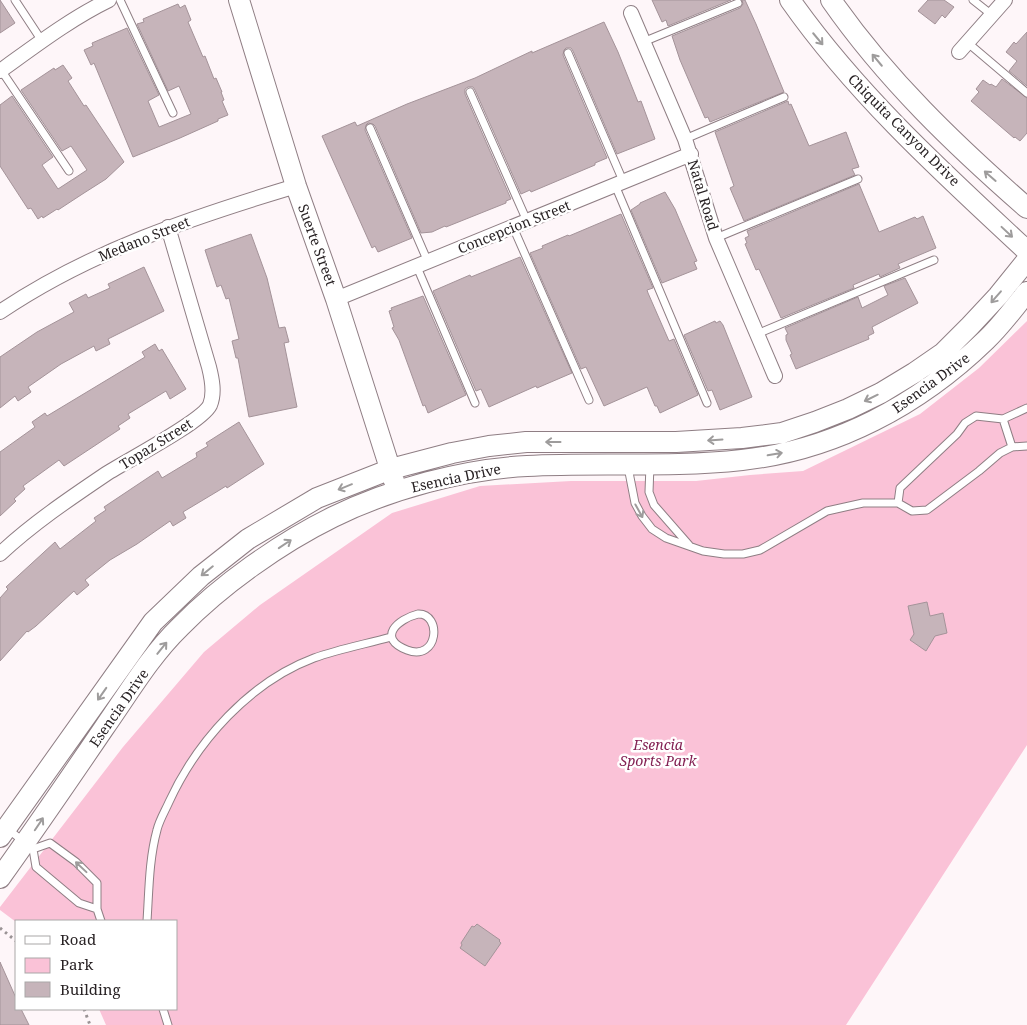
<svg xmlns="http://www.w3.org/2000/svg" width="1027" height="1025" font-family="'Noto Serif',serif">
	<style>
		.green { fill: #fac2d7 }
		.building { fill: #c6b4ba; stroke: #a49399 }
		.lines { fill: none; stroke-linecap: round; stroke-linejoin: round }
		.lane-casing { stroke: #8f7e84; stroke-width: 9 }
		.street-casing { stroke: #8f7e84; stroke-width: 16 }
		.secondary-casing { stroke: #8f7e84; stroke-width: 22 }
		.path { stroke: #9a9395; stroke-width: 3; stroke-dasharray: 2.5 4; stroke-linecap: butt }
		.lane { stroke: #fff; stroke-width: 7 }
		.street { stroke: #fff; stroke-width: 14 }
		.secondary { stroke: #fff; stroke-width: 20 }
		.oneway { stroke: #9e9c9c }
		.labels { text-anchor: middle; stroke-width: 5; stroke-linejoin: round; paint-order: stroke }
		.street-label { font-size: 14px; fill: #282224; stroke: #fff }
		.park-label { font-size: 14px; font-style: italic; fill: #832153; stroke: #fff }
	</style>
	<rect width="100%" height="100%" fill="#fef6f9"/>
	<!-- green -->
	<path class="green" d="M1027 321V745L846 1025H106L99 1009H176V921L16 922 0 910V907L123 747 204 652 260 605 392 513 480 486 571 481H696L750 475 803 471 920 414 979 368Z"/>
	<!-- building -->
	<path class="building" d="M0 0 15 23 0 33Z
		M652 0H731L668 26 666 20 662 22Z
		M742 0H745L756 24 784 92 710 122 708 117 705 118 680 60 672 36 740 8 743 4Z
		M928 0H944L954 7 945 18 942 15 935 24 918 11Z
		M178 4 180 8 185 5 191 20 188 22 203 57 205 56 214 79 216 78 222 92H221L224 100 222 101 228 115 218 119V121L180 138 133 157 94 63 91 65 84 50 93 46 92 43 127 28 159 95 148 101 159 127 191 114 179 86 168 91 137 24 144 22 143 19Z
		M604 22 618 52 638 102 641 101 655 139 617 154 573 51 571 48H566L564 50 563 55 607 158 595 163V165L531 192 530 190 521 194 475 90 473 87H468L465 89V94L511 199 506 201V203L446 227 445 226 432 232 421 233 375 126 373 124 368 123 366 125 365 130 412 238 378 252 375 246 372 248 322 136 355 122 357 126 407 104 475 78 532 51V53Z
		M1027 32V86L1009 71 1017 61 1006 52 1014 42 1016 44Z
		M63 65 72 78 68 81 84 106 86 105 124 162 106 179 84 193 58 210 57 209 43 218 42 216 38 219 31 208 28 209 0 166V105L12 96 53 157 42 165 58 189 87 170 71 146 62 151 21 90 54 68 55 70Z
		M1002 79 1027 98V133L1020 141 1015 137 1014 138 971 101 979 92 976 89 983 80 990 85 991 84 996 87Z
		M788 101 789 105 791 104 809 146 846 132 859 167 852 169 855 175 744 221 730 188 734 186 715 132Z
		M859 184 879 232 915 217 917 219 923 216 936 248 898 264 900 268 880 277 879 274 853 285 854 288 781 318 759 269 756 270 745 244 747 243 745 238 749 236 747 231Z
		M665 192 675 209 697 261 694 262 697 269 662 283 631 210 640 204V203Z
		M621 214 653 288 647 290 648 293 669 341 674 339 698 395 660 413 657 406H655L647 387 604 406 586 367 581 369 530 253 543 248 542 246 568 235 569 236Z
		M251 234 267 278 279 328 285 327 289 342 284 343 297 407 249 417 238 358H236L232 341 239 339 229 298 226 299 221 285 217 287 205 250Z
		M520 257 572 373 537 388 536 386 489 407 481 389 476 391 433 291 470 275 471 277Z
		M144 267 164 311 108 339 110 344 96 351 94 346 61 364 28 387 31 392 18 401 15 396 0 408V357L37 332 74 312 69 303 86 294 88 298 110 288 108 284Z
		M905 278 918 303 872 327 874 333 868 336 869 339 796 369 790 355 792 354 786 340V335L788 334 785 328 858 297 862 308 888 295 884 286Z
		M423 296 466 395 428 413 425 405 423 406 399 340 392 328 394 327 389 311 392 310 391 308Z
		M715 321 716 323 720 321 723 325 752 397 720 410 712 390 708 391 684 335Z
		M155 344 159 351 162 349 186 389 170 399 166 391 128 414 130 418 118 426 120 429 64 466 59 460 23 486 25 489 14 499 16 501 0 516V452L35 427 32 422 45 413 47 416 145 357 142 352Z
		M239 422 264 464 227 488 226 486 218 491 183 512 186 518 173 526 170 521 137 544 110 560 85 580 89 585 77 595 74 591 36 626 28 632 27 631 0 661V598L8 589 6 587 55 542 60 549 96 521 94 518 106 510 104 507 158 471 162 478 197 457 196 453 208 446 206 443Z
		M927 602 930 616 943 613 947 633 935 636 926 651 910 640 914 634 908 606Z
		M477 924 500 940 499 941 501 943 485 966 460 948 462 945 461 943 472 926 474 927Z
		M0 962 16 998V1009H21L29 1025H0Z"/>
	<g class="lines">
		<defs>
			<path id="lane" d="M15 0 42 41
				M120 0 173 113
				M973 0 992 15
				M643 42 738 3
				M968 43 1027 93
				M568 53 623 181
				M1 70 69 171
				M470 92 527 221
				M370 128 428 262
				M685 139 784 97
				M615 185 707 403
				M513 227 589 400
				M716 238 858 179
				M417 267 475 403
				M757 334 934 260
				M1003 419 1012 447
				M650 465 649 492 654 505 689 545
				M628 467 635 503 642 516 652 529 666 538 703 551 724 554H743L760 550 827 511 863 503H898L912 511 927 510 979 471 1000 453 1012 447 1027 446
				M898 503 900 488 957 434 965 423 976 416 1003 419 1027 408
				M418 614C442 613 439 662 407 650 376 638 398 619 418 614Z
				M9 830 33 849 36 867 79 903 97 909
				M33 849 50 843 76 862 97 883V909L101 921
				M147 921C149 891 149 859 157 830 159 821 165 811 169 802 197 741 250 682 314 658 339 649 366 644 391 637
				M163 1009 168 1025"/>
			<path id="street" d="M631 13 685 139 716 238 775 376
				M959 52 1005 0
				M0 71C35 46 70 19 109 0
				M336 299 691 154
				M0 312C90 251 193 217 296 186
				M0 554C32 524 69 499 106 474 126 461 202 422 210 405 215 393 212 379 209 367L168 227"/>
			<path id="secondary" d="M239 0 296 186 336 299 394 481
				M790 0C856 94 943 173 1027 251
				M831 0C886 79 955 145 1027 208
				M0 837 153 622 201 576 248 539 317 498 391 469 452 453 489 446 526 442H676L742 438 782 433 815 422 848 409 881 393 914 373 943 353 970 326 998 296 1027 260
				M0 878C35 829 70 778 104 728 128 694 150 656 180 627 221 585 280 543 333 517 390 489 464 469 527 466 598 462 670 468 742 460 835 450 919 405 986 340 1001 326 1014 308 1027 292"/>
		</defs>
		<!-- lane casing -->
		<use href="#lane" class="lane-casing"/>
		<!-- street casing -->
		<use href="#street" class="street-casing"/>
		<!-- secondary casing -->
		<use href="#secondary" class="secondary-casing"/>
		<!-- path -->
		<path class="path" d="M0 928 16 941
			M84 1009 90 1025"/>
		<!-- lane -->
		<use href="#lane" class="lane"/>
		<!-- street -->
		<use href="#street" class="street"/>
		<!-- secondary -->
		<use href="#secondary" class="secondary"/>
	</g>
	<!-- one-way arrows -->
	<defs><path id="oneway-shaft" d="M-6 0H5M1.5-3L5.5 0L1.5 3" fill="none" stroke-width="1.6" stroke-linecap="round" stroke-linejoin="round" transform="scale(1.25)"/></defs>
	<g class="oneway">
		<use href="#oneway-shaft" transform="translate(818 39) rotate(50)"/>
		<use href="#oneway-shaft" transform="translate(877 60) rotate(-130)"/>
		<use href="#oneway-shaft" transform="translate(990 176) rotate(-139)"/>
		<use href="#oneway-shaft" transform="translate(1007 232) rotate(43)"/>
		<use href="#oneway-shaft" transform="translate(996 297) rotate(131)"/>
		<use href="#oneway-shaft" transform="translate(871 398) rotate(154)"/>
		<use href="#oneway-shaft" transform="translate(715 440) rotate(176)"/>
		<use href="#oneway-shaft" transform="translate(553 442) rotate(180)"/>
		<use href="#oneway-shaft" transform="translate(775 454) rotate(-10)"/>
		<use href="#oneway-shaft" transform="translate(345 487) rotate(158)"/>
		<use href="#oneway-shaft" transform="translate(639 511) rotate(61)"/>
		<use href="#oneway-shaft" transform="translate(285 544) rotate(-34)"/>
		<use href="#oneway-shaft" transform="translate(207 571) rotate(141)"/>
		<use href="#oneway-shaft" transform="translate(162 648) rotate(-51)"/>
		<use href="#oneway-shaft" transform="translate(102 694) rotate(125)"/>
		<use href="#oneway-shaft" transform="translate(39 824) rotate(-56)"/>
		<use href="#oneway-shaft" transform="translate(81 867) rotate(-137)"/>
	</g>
	<g class="labels">
		<!-- street labels -->
		<g class="street-label">
			<text transform="translate(904 130) rotate(45)" y="5">Chiquita Canyon Drive</text>
			<text transform="translate(703 195) rotate(73)" y="5">Natal Road</text>
			<text transform="translate(514 227) rotate(-22)" y="5">Concepcion Street</text>
			<text transform="translate(144 239) rotate(-22)" y="5">Medano Street</text>
			<text transform="translate(317 245) rotate(70)" y="5">Suerte Street</text>
			<text transform="translate(931 383) rotate(-36)" y="5">Esencia Drive</text>
			<text transform="translate(156 444) rotate(-32)" y="5">Topaz Street</text>
			<text transform="translate(456 478) rotate(-12)" y="5">Esencia Drive</text>
			<text transform="translate(119 708) rotate(-55)" y="5">Esencia Drive</text>
		</g>
		<!-- park labels -->
		<g class="park-label">
			<text x="658" y="750">Esencia<tspan x="658" dy="16">Sports Park</tspan></text>
		</g>
	</g>
	<!-- legend -->
	<rect x="15" y="920" width="162" height="90" fill="#ffffff" stroke="#a9a7a7"/>
	<rect x="25" y="936" width="25" height="8" fill="#ffffff" stroke="#a9a7a7"/>
	<text x="60" y="945" font-size="15" fill="#282224">Road</text>
	<rect x="25" y="958" width="25" height="15" fill="#fac2d7" stroke="#a9a7a7"/>
	<text x="60" y="970" font-size="15" fill="#282224">Park</text>
	<rect x="25" y="982" width="25" height="15" fill="#c6b4ba" stroke="#a9a7a7"/>
	<text x="60" y="995" font-size="15" fill="#282224">Building</text>
</svg>
